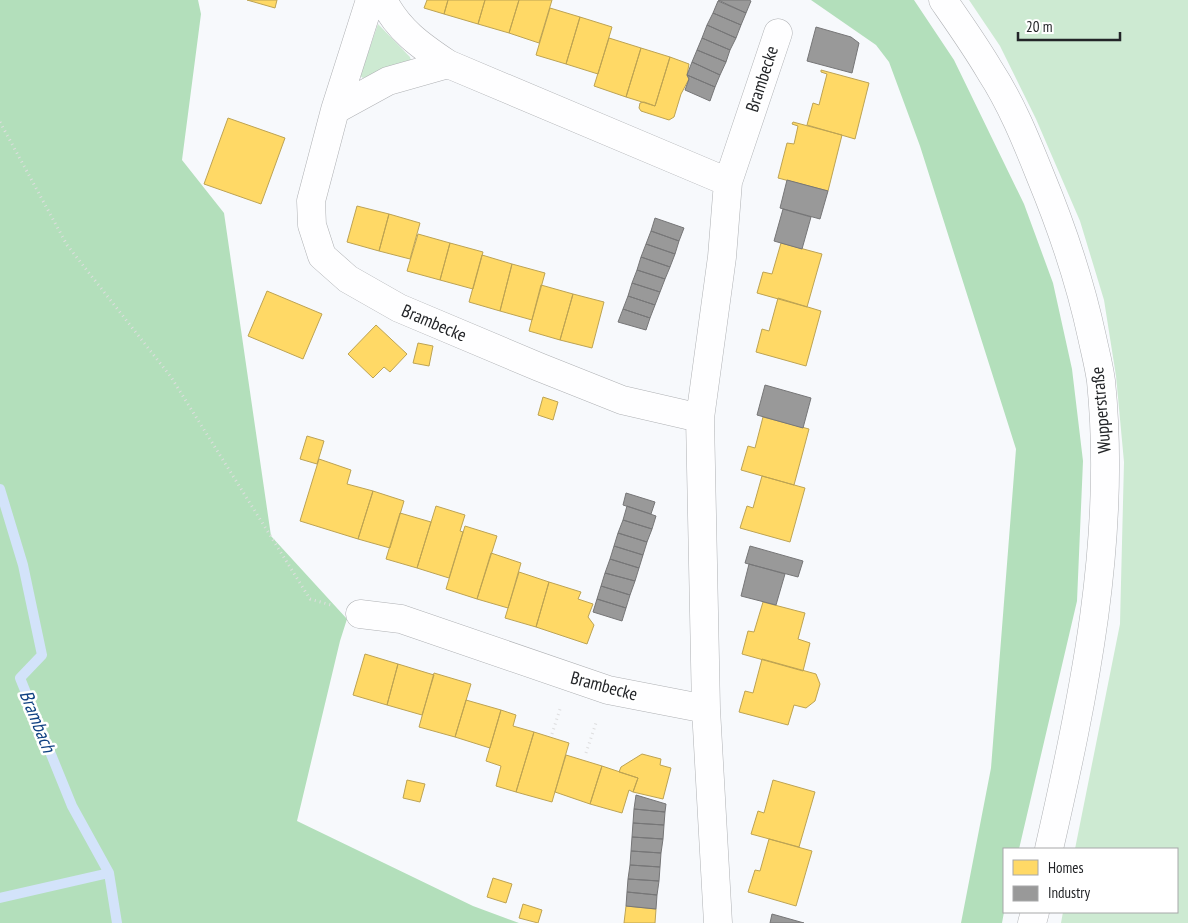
<svg xmlns="http://www.w3.org/2000/svg" width="1188" height="923" font-family="'PT Sans Narrow',sans-serif">
	<style>
		.green { fill: #cdead2 }
		.forest { fill: #b3dfbb }
		.homes { fill: #ffd966; stroke: #bda353 }
		.industry { fill: #999; stroke: #767677 }
		.lines { fill: none; stroke-linecap: round; stroke-linejoin: round }
		.stream { stroke: #d3e3fa; stroke-width: 10 }
		.minor-casing { stroke: #afb1b4; stroke-width: 29 }
		.secondary-casing { stroke: #afb1b4; stroke-width: 29 }
		.path { stroke: #dededf; stroke-width: 3; stroke-dasharray: 1 4; stroke-linecap: butt }
		.minor { stroke: #fefeff; stroke-width: 28 }
		.secondary { stroke: #fefeff; stroke-width: 28 }
		.labels { text-anchor: middle; stroke-width: 5; stroke-linejoin: round; paint-order: stroke }
		.street-label { font-size: 18px; fill: #232528; stroke: #fff }
		.water-label { font-size: 19px; font-style: italic; fill: #0f4082; stroke: #fff }
	</style>
	<rect width="100%" height="100%" fill="#f7f9fc"/>
	<!-- green -->
	<path class="green" d="M969 0H1188V923H1061L1063 912H1177V849H1075L1120 624 1124 462 1116 376 1104 300 1080 221 1036 119 1000 46Z
		M378 24 410 57 411 61 363 78 360 76Z"/>
	<!-- forest -->
	<path class="forest" d="M0 0H198L201 14 182 160 224 213 271 536 347 619 340 641 297 821 473 906 519 923H0Z
		M811 0H914L954 60 1024 204 1053 283 1072 369 1083 461 1077 601 1019 849H1004V912L1002 923H961L991 768 1016 449 920 146 889 62 876 45Z"/>
	<!-- homes -->
	<path class="homes" d="M247 0H277L275 8Z
		M427 0H448L444 14 424 8Z
		M448 0H485L478 24 444 14Z
		M485 0H519L509 33 478 24Z
		M519 0H552L539 43 509 33Z
		M550 8 580 17 566 64 536 55Z
		M580 17 612 27 598 74 566 64Z
		M609 38 641 48 626 97 594 86Z
		M641 48 670 57 655 106 626 97Z
		M670 57 689 64 687 75 689 79 681 94 674 117 669 120 641 111 639 108 640 103 644 102 655 106Z
		M821 70 869 83 855 139 807 125 813 103 819 105 827 74 821 72Z
		M228 118 285 138 261 204 204 184Z
		M793 122 842 135 828 191 778 178 787 143 794 144 798 126 792 124Z
		M357 206 389 214 379 251 347 242Z
		M389 214 420 223 410 259 379 251Z
		M418 234 450 243 440 280 407 271Z
		M450 243 483 252 473 289 440 280Z
		M781 243 822 254 807 307 757 293 763 272 772 274Z
		M482 255 512 264 500 311 469 302Z
		M512 264 545 273 532 320 500 311Z
		M541 285 573 294 560 340 529 331Z
		M267 291 322 314 303 359 248 336Z
		M573 294 604 302 592 348 560 340Z
		M778 298 821 311 806 366 756 352 762 329 769 331Z
		M376 325 407 354 390 372 384 367 373 378 348 354Z
		M418 343 433 346 429 366 413 363Z
		M543 397 558 402 553 420 538 415Z
		M763 417 809 429 794 485 741 470 748 446 755 448Z
		M307 436 324 441 317 464 300 459Z
		M319 459 351 470 347 484 373 491 358 539 300 521Z
		M762 476 805 488 790 542 740 528 747 506 753 508Z
		M373 491 404 501 390 548 358 539Z
		M436 506 465 515 460 531 463 532 449 578 417 568Z
		M400 513 431 522 417 568 386 559Z
		M465 526 497 536 477 599 446 589Z
		M491 553 521 563 508 608 477 599Z
		M519 572 549 582 536 627 505 618Z
		M549 582 581 592 578 599 593 604 588 617 594 625 587 644 536 627Z
		M763 602 805 613 798 639 810 643 803 671 742 654 748 631 754 632Z
		M365 654 398 664 387 705 353 695Z
		M762 659 816 674 820 684 815 701 806 708 794 705 788 725 739 712 745 691 753 693Z
		M398 664 434 675 422 715 387 705Z
		M434 673 471 684 455 737 419 727Z
		M466 700 501 710 490 748 455 737Z
		M501 710 516 715 513 726 534 732 516 792 496 786 501 766 486 761Z
		M534 732 569 743 552 802 516 792Z
		M642 754 661 759 660 765 671 768 663 799 633 792 638 778 619 772 621 767Z
		M566 755 602 766 590 804 555 792Z
		M602 766 638 778 633 792 629 790 622 813 590 804Z
		M407 780 425 784 420 802 403 798Z
		M773 780 815 792 799 847 751 834 758 811 764 813Z
		M769 839 812 851 796 906 748 892 755 870 760 871Z
		M493 878 512 884 506 903 487 897Z
		M523 904 542 910 538 923 519 918Z
		M626 906 656 909 655 923H624Z"/>
	<!-- industry -->
	<path class="industry" d="M718 0H749L751 1 746 13Z
		M718 1 746 13 741 25 713 13Z
		M713 13 741 25 736 38 707 25Z
		M707 25 736 38 730 50 702 38Z
		M816 27 851 37 859 43 852 73 807 61Z
		M702 38 730 50 726 62 697 50Z
		M697 50 726 62 720 75 692 62Z
		M692 62 720 75 715 87 687 75Z
		M687 75 715 87 710 101 685 90 689 79Z
		M787 180 828 191 820 219 780 208Z
		M783 209 811 217 802 249 774 241Z
		M655 218 684 228 679 241 651 231Z
		M651 231 679 241 675 254 646 244Z
		M646 244 675 254 670 267 641 257Z
		M641 257 670 267 665 279 637 270Z
		M637 270 665 279 660 292 632 283Z
		M632 283 660 292 655 305 628 296Z
		M628 296 655 305 650 318 623 309Z
		M623 309 650 318 646 330 618 322Z
		M765 385 811 398 803 428 757 415Z
		M626 493 655 502 651 514 623 505Z
		M627 506 656 516 652 529 623 520Z
		M623 520 652 529 647 542 618 533Z
		M618 533 647 542 643 555 614 546Z
		M614 546 643 555 639 568 610 559Z
		M750 546 803 561 798 577 745 563Z
		M610 559 639 568 635 581 605 573Z
		M749 564 785 574 776 605 741 596Z
		M605 573 635 581 630 595 601 586Z
		M601 586 630 595 626 608 597 599Z
		M597 599 626 608 622 621 593 612Z
		M636 795 666 804 665 812 634 809Z
		M634 809 665 812 664 825 633 823Z
		M633 823 664 825 663 839 632 837Z
		M632 837 663 839 661 853 631 851Z
		M631 851 661 853 660 867 630 865Z
		M630 865 660 867 659 881 628 879Z
		M628 879 659 881 657 895 627 892Z
		M627 892 657 895 656 909 626 906Z
		M772 914 804 923H770Z"/>
	<g class="lines">
		<!-- stream -->
		<path class="stream" d="M0 489 23 565 42 655 20 678 72 806 109 873 117 923
			M0 898 109 873"/>
		<defs>
			<path id="minor" d="M383 0C398 30 421 46 448 64
				M335 110 370 0
				M700 418 622 400 539 367 399 308 348 279 322 256 312 225 311 201 335 110 388 81 448 64 728 182
				M360 614 401 619 608 690 706 709
				M718 923 706 709 700 418 722 257 728 182 778 33"/>
			<path id="secondary" d="M943 0C959 23 976 47 990 71 1011 103 1026 140 1040 175 1062 228 1080 281 1092 337 1095 351 1099 366 1101 381 1117 538 1084 696 1049 849
				M1032 923 1035 912"/>
		</defs>
		<!-- minor casing -->
		<use href="#minor" class="minor-casing"/>
		<!-- secondary casing -->
		<use href="#secondary" class="secondary-casing"/>
		<!-- path -->
		<path class="path" d="M0 122 67 245 171 377 310 599 331 605
			M552 734 561 706
			M586 753 597 720"/>
		<!-- minor -->
		<use href="#minor" class="minor"/>
		<!-- secondary -->
		<use href="#secondary" class="secondary"/>
	</g>
	<g class="labels">
		<!-- street labels -->
		<g class="street-label">
			<text transform="translate(762 79) rotate(-72)" y="6">Brambecke</text>
			<text transform="translate(434 323) rotate(23)" y="6">Brambecke</text>
			<text transform="translate(1101 410) rotate(-95)" y="6">Wupperstraße</text>
			<text transform="translate(604 686) rotate(15)" y="6">Brambecke</text>
		</g>
		<!-- water labels -->
		<g class="water-label">
			<text transform="translate(38 721) rotate(68)" y="7">Brambach</text>
		</g>
	</g>
	<!-- legend -->
	<rect x="1003" y="848" width="175" height="65" fill="#ffffff" stroke="#a7a8a9"/>
	<rect x="1013" y="860" width="25" height="15" fill="#ffd966" stroke="#a7a8a9"/>
	<text x="1048" y="873" font-size="15" fill="#232528">Homes</text>
	<rect x="1013" y="886" width="25" height="15" fill="#999999" stroke="#a7a8a9"/>
	<text x="1048" y="898" font-size="15" fill="#232528">Industry</text>
	<!-- scale -->
	<path d="M1018 32v8h102v-8" fill="none" stroke="#232528" stroke-width="2.5"/>
	<text x="1026" y="32" font-size="15" fill="#232528" stroke="#ffffff" stroke-width="4" paint-order="stroke">20 m</text>
</svg>
